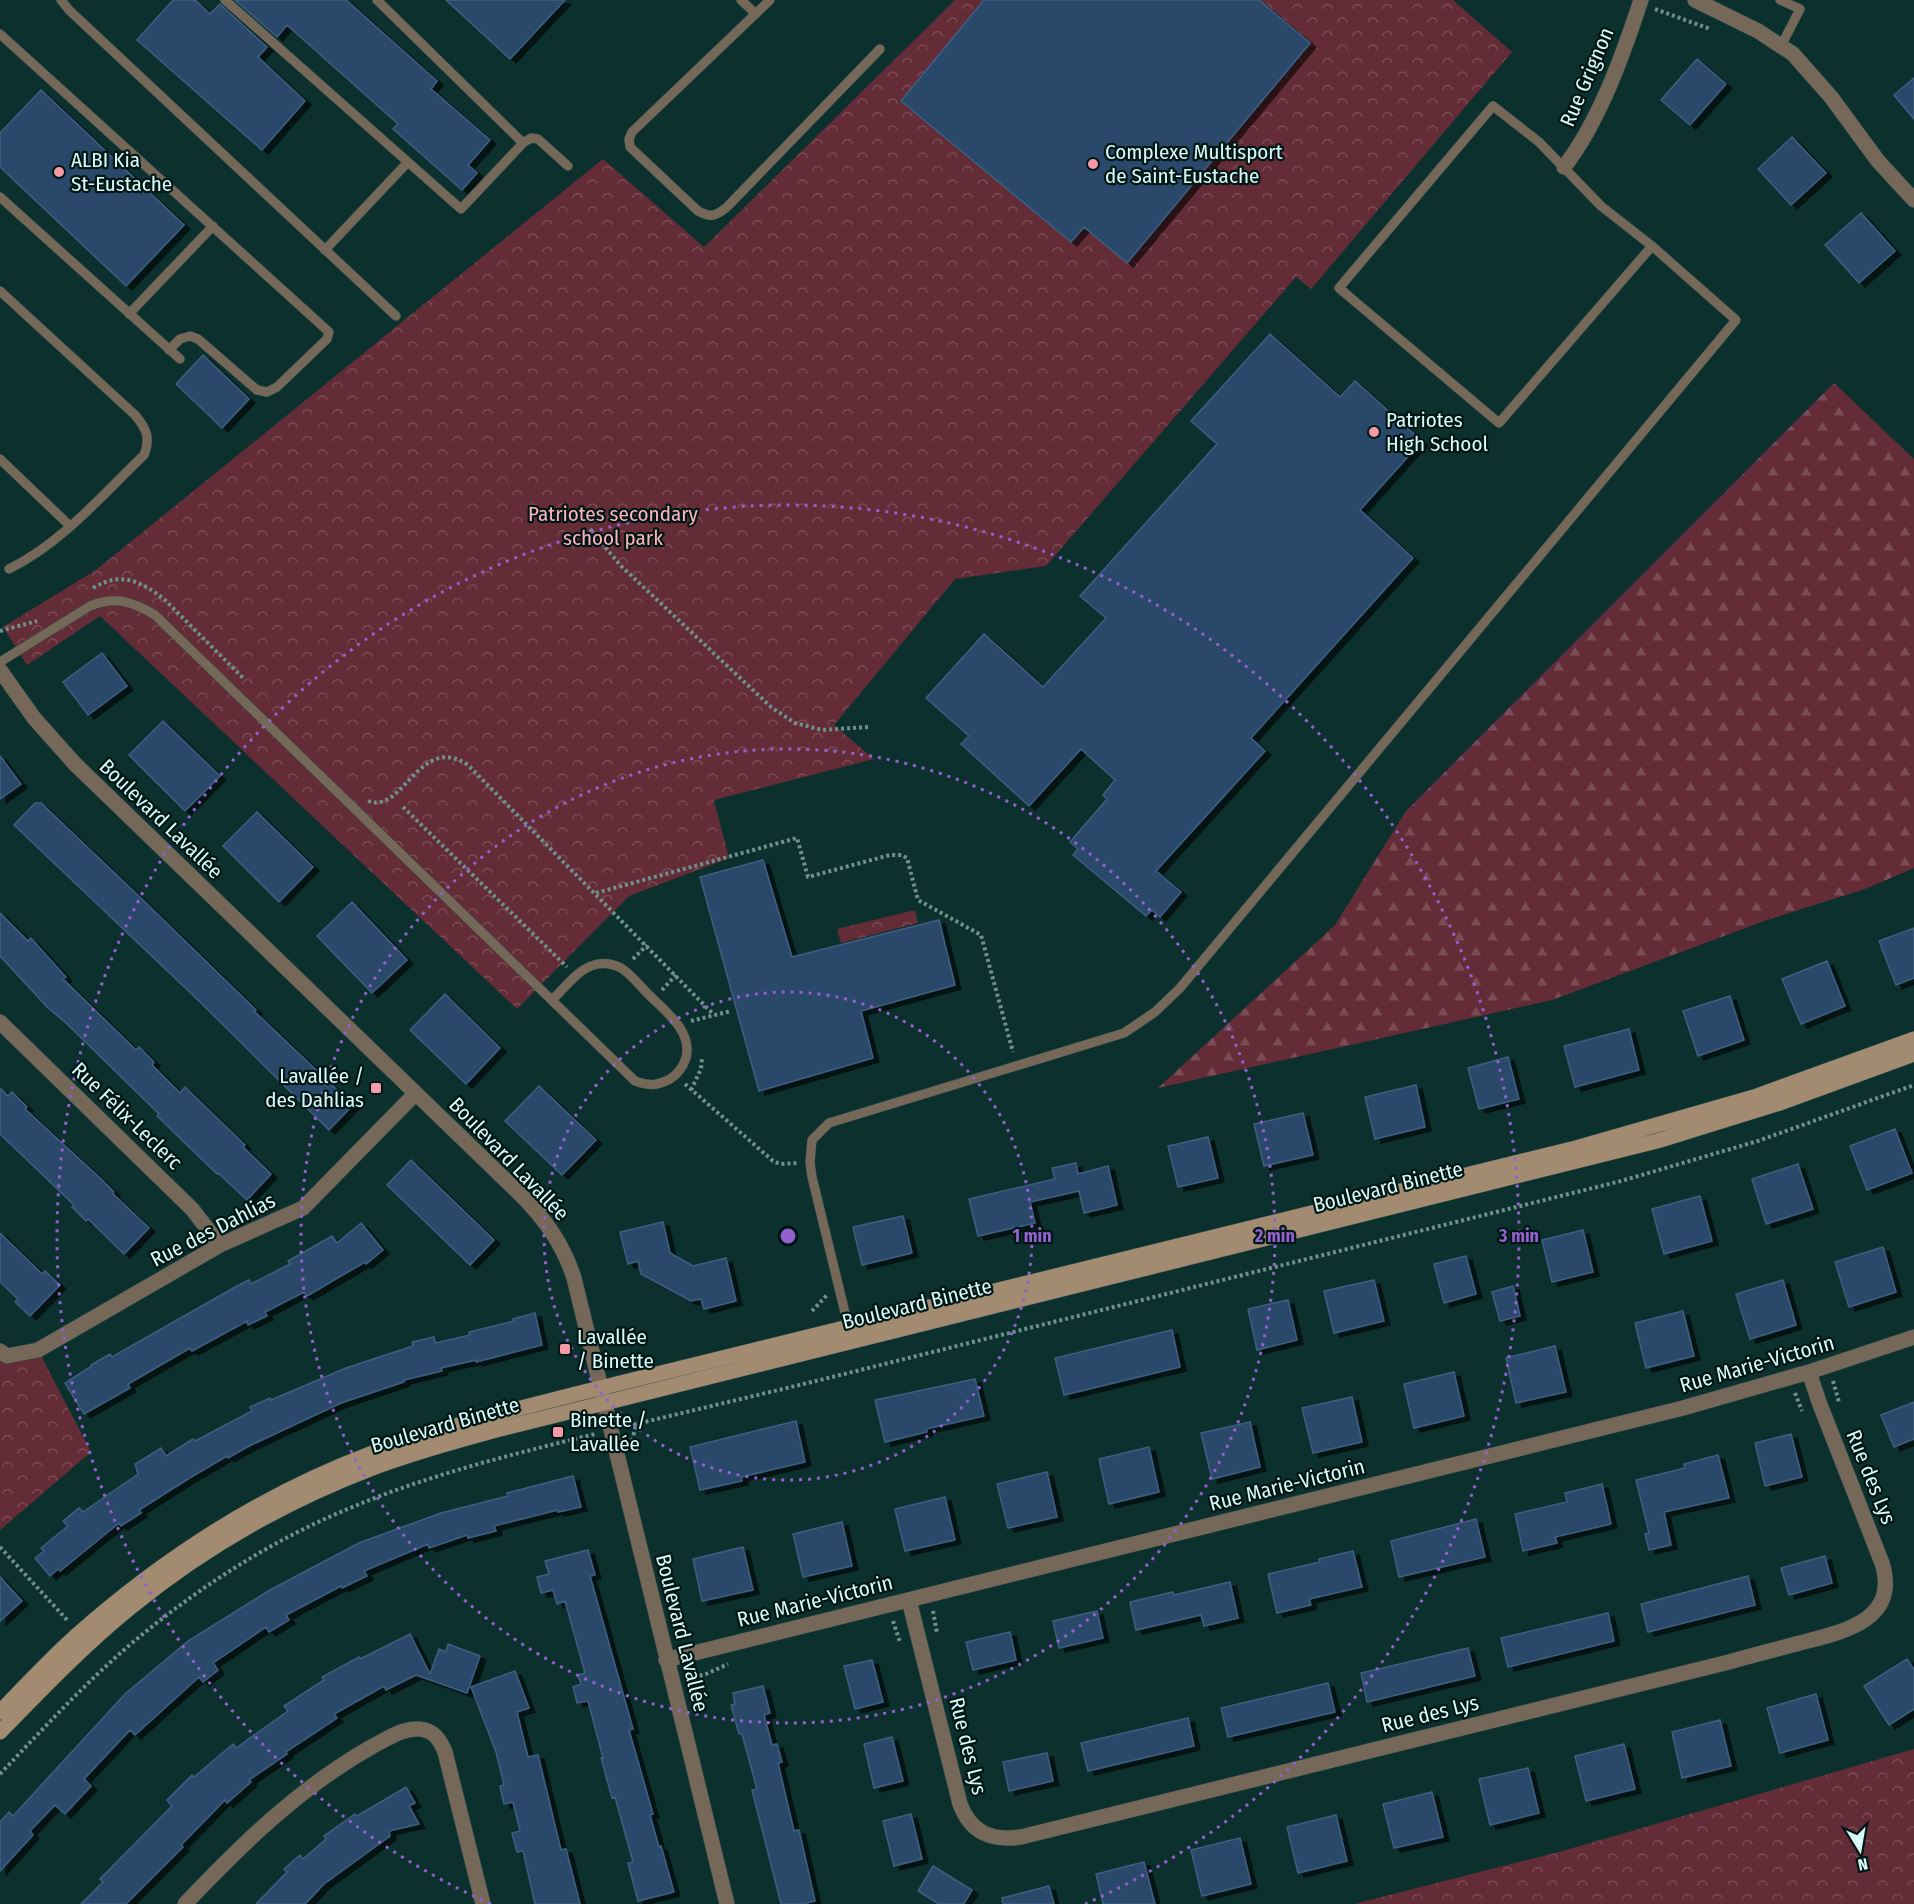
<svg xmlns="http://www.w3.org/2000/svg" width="1914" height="1904" font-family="'Fira Sans Condensed',sans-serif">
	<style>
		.forest { fill: url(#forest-firs) }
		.park { fill: url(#park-crowns) }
		.building { fill: #2a4a6b; stroke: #3d5e80; stroke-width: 1.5; filter: url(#shadow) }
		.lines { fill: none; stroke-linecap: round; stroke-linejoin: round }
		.lane-casing { stroke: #294c4a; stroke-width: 10 }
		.street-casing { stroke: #294c4a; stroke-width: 16 }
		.secondary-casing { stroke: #294c4a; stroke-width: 16 }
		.path { stroke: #6e918e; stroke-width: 4; stroke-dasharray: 3 3; stroke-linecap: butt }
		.lane { stroke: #766858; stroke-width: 9 }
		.street { stroke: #766858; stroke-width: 15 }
		.secondary { stroke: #a28b71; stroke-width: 15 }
		.ring { fill: none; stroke: #9360cd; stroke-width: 3; stroke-dasharray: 3 6 }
		.poi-dot { fill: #f49aa7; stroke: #001716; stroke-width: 2 }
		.labels { text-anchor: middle; stroke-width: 4.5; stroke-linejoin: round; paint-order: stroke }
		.street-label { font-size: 21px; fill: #dafbf8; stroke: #001716 }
		.poi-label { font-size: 21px; fill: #dafbf8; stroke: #001716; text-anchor: start }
		.park-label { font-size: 21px; fill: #feb3bc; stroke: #001716 }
		.centre { fill: #9360cd; stroke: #001716; stroke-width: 3 }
		.ring-label { font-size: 18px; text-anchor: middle; font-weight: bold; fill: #9360cd; stroke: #001716; stroke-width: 4.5; stroke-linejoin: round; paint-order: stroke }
	</style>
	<defs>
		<pattern id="forest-firs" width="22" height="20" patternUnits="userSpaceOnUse" patternTransform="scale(1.5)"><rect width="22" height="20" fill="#642c36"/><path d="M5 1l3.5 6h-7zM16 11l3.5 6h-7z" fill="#7a4c54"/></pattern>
		<pattern id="park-crowns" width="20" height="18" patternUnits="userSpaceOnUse" patternTransform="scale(1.5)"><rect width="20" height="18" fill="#642c36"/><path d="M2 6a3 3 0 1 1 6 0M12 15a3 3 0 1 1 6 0" fill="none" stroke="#7a4c54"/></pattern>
		<filter id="shadow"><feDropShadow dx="6" dy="4" stdDeviation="0" flood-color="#0009"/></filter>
	</defs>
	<rect width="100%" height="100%" fill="#0c302e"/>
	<!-- forest -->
	<path class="forest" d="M1834 383 1914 459V868L1865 889 1767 920 1552 1000 1158 1088 1335 925 1406 811Z"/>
	<!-- park -->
	<path class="park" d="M955 0H1453L1512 52 1311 289 1296 277 1046 566 955 579 834 725 874 759 714 800 729 858 629 896 517 1009 100 616 27 665 3 627 96 570 603 159 704 247Z
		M915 910 918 923 841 943 837 929Z
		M38 1350 91 1452 0 1530V1351Z
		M1914 1749V1904H1354L1559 1852Z"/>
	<!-- building -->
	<path class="building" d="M173 0H195L210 14 220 4 267 47 258 57 305 101 262 150 137 40Z
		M235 0H346L437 81 431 89 490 140 468 165 477 173 462 190 393 129 398 124 287 25 277 37Z
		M446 0H565L510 59Z
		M984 0H1259L1310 43 1127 263 1084 227 1071 242 901 101Z
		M1697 59 1726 84 1690 125 1661 100Z
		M1914 78V119L1894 95Z
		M41 90 184 225 126 286 0 167V133Z
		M1792 137 1826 173 1791 205 1758 169Z
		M1861 213 1895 251 1859 283 1825 245Z
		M1270 334 1340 397 1355 381 1422 441 1360 510 1413 558 1251 738 1265 751 1156 871 1181 892 1160 917 1152 910 1146 916 1073 855 1078 849 1070 842 1107 799 1103 795 1115 780 1081 749 1029 806 961 744 969 736 926 698 984 634 1043 687 1106 618 1080 596 1217 444 1191 421Z
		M203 355 249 399 222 428 176 384Z
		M102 653 127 686 88 715 63 682Z
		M163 721 220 776 185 811 129 755Z
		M0 756 21 784 0 799Z
		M35 803H41L145 902 256 1010 254 1011 353 1105 329 1130 199 1001 14 825Z
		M257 812 313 867 279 902 223 846Z
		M763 860 792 957 939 920 955 985 861 1011 873 1058 759 1091 700 877Z
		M352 902 407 960 372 993 317 936Z
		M0 913 28 941 31 938 66 977 63 979 136 1050 139 1047 154 1062 152 1065 180 1093 185 1087 245 1145 243 1147 271 1174 247 1200 218 1173 217 1174 157 1116 159 1114 65 1022 48 1008 0 956Z
		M1914 928V978L1896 985 1879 941Z
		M1827 961 1845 1006 1801 1024 1782 979Z
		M445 994 500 1048 466 1084 410 1030Z
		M1730 996 1744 1040 1698 1056 1683 1011Z
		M1629 1029 1639 1070 1575 1087 1564 1046Z
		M1508 1057 1519 1099 1479 1109 1468 1068Z
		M1416 1085 1425 1127 1375 1139 1365 1097Z
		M539 1086 596 1140 562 1175 505 1121Z
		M0 1088 8 1096 12 1092 27 1107 25 1109 100 1178 114 1192 113 1194 149 1228 124 1254 88 1219 86 1221 72 1207 74 1205 0 1134Z
		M1303 1113 1313 1155 1264 1166 1254 1124Z
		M1895 1129 1912 1173 1867 1190 1850 1146Z
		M1208 1137 1218 1178 1178 1187 1168 1146Z
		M411 1160 494 1240 470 1265 387 1185Z
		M1076 1163 1078 1174 1108 1166 1117 1205 1084 1213 1079 1191 1030 1202 1035 1223 978 1236 969 1199 1055 1179 1052 1168Z
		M1798 1164 1813 1209 1766 1224 1752 1179Z
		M1700 1196 1712 1241 1664 1254 1652 1209Z
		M903 1216 912 1253 862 1265 853 1227Z
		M663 1222 670 1253 693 1266 726 1258 736 1301 704 1309 701 1299 691 1301 641 1274 638 1261 628 1264 620 1232Z
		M361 1223 383 1250 366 1264 365 1262 307 1296 304 1292 265 1312 267 1316 248 1325 247 1321 192 1351 190 1348 128 1384 130 1388 84 1414 65 1383 92 1366 91 1365 110 1354 112 1357 237 1286 249 1280 251 1284 290 1264 288 1261 332 1236 337 1243Z
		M1583 1230 1593 1272 1552 1282 1542 1240Z
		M0 1233 42 1274 45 1271 60 1285 30 1316 15 1302 18 1299 0 1282Z
		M1883 1247 1896 1292 1849 1307 1835 1262Z
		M1466 1256 1476 1294 1444 1303 1434 1264Z
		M1374 1280 1384 1321 1334 1333 1324 1291Z
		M1783 1280 1796 1325 1750 1339 1736 1294Z
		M1513 1286 1520 1316 1500 1321 1492 1292Z
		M1288 1300 1297 1340 1257 1350 1248 1309Z
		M1683 1311 1694 1356 1646 1368 1635 1323Z
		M535 1313 542 1345 476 1362V1360L441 1368 442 1371 404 1380V1382L341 1403 249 1446 228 1458 227 1456 191 1477 139 1510 141 1513 121 1526 119 1523 60 1571 58 1569 50 1576 35 1558 44 1551 41 1548 68 1526 63 1521 79 1508 83 1512 138 1474 135 1464 161 1448 166 1456 193 1439 195 1441 252 1411 250 1407 270 1398 271 1400 346 1368 413 1346 412 1342 434 1337 435 1343 470 1335 469 1332 514 1321 513 1319Z
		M1172 1330 1180 1367 1064 1395 1055 1358Z
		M1555 1346 1566 1392 1516 1403 1506 1358Z
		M1454 1372 1464 1416 1414 1428 1404 1384Z
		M975 1379 984 1416 926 1429 927 1432 885 1442 875 1400Z
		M1352 1397 1362 1442 1313 1453 1302 1408Z
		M1914 1402V1439L1894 1447 1881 1415Z
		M796 1421 805 1462 741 1477 742 1481 700 1490 690 1447Z
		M1250 1422 1260 1467 1212 1479 1201 1433Z
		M1791 1434 1802 1477 1765 1486 1755 1443Z
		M1149 1447 1159 1492 1109 1504 1099 1459Z
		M1718 1455 1729 1498 1664 1512 1671 1545 1649 1550 1645 1534 1649 1533 1636 1480 1685 1468 1684 1464Z
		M1047 1472 1057 1517 1008 1528 997 1484Z
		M573 1476 581 1507 558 1512V1510L494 1526 496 1531 468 1538 467 1535 429 1548 428 1544 364 1571 367 1576 342 1588 341 1586 286 1615 289 1620 269 1632 266 1627 213 1663 218 1670 203 1682 199 1677 135 1735 130 1730 84 1779 91 1786 65 1814 55 1805 30 1831 33 1835 0 1871V1822L9 1812 13 1816 125 1694 188 1641 270 1590 359 1543 441 1513 508 1496 507 1493Z
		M1602 1484 1611 1524 1555 1537 1557 1543 1523 1551 1515 1514 1567 1502 1565 1493Z
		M945 1497 955 1540 905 1551 895 1509Z
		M1476 1519 1485 1557 1399 1577 1391 1541Z
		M842 1522 852 1566 803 1577 793 1534Z
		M743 1547 753 1590 702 1601 693 1559Z
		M588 1550 595 1575 590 1576 633 1729 629 1730 653 1814 650 1815 659 1847 661 1846 674 1892 638 1901 628 1863 633 1862 615 1797 612 1798 601 1758H603L588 1701 577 1703 573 1687 581 1684 578 1675 585 1673 565 1601 557 1604 553 1590 541 1593 537 1577 549 1574 545 1561Z
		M1353 1551 1362 1587 1309 1599 1311 1605 1277 1613 1268 1574 1320 1562 1319 1559Z
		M1825 1556 1832 1583 1789 1595 1781 1568Z
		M1748 1576 1755 1605 1648 1632 1641 1604Z
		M0 1577 22 1601 0 1621Z
		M1230 1582 1238 1618 1204 1626 1201 1615 1136 1630 1130 1602 1173 1592 1174 1595Z
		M1097 1611 1103 1638 1059 1648 1053 1621Z
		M1608 1613 1614 1641 1508 1667 1501 1638Z
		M1010 1632 1016 1660 973 1670 966 1642Z
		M410 1634 430 1674 439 1649 446 1652 448 1644 480 1656 467 1693 416 1675 386 1690 384 1686 334 1714 337 1718 286 1752 287 1754 249 1780 251 1782 227 1803 225 1800 181 1845 183 1847 126 1904H81L103 1882 100 1879 172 1806 167 1800 192 1775 194 1777 233 1744 236 1748 288 1711 284 1706 324 1680 322 1677 359 1657 360 1659Z
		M1468 1648 1475 1676 1367 1702 1361 1673Z
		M1907 1659 1914 1670V1709L1889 1725 1864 1686Z
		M872 1660 883 1702 855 1709 844 1666Z
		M515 1671 529 1708 517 1712 528 1757 538 1755 561 1850 566 1849 580 1904H535L523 1851 517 1852 512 1833 520 1831 513 1802 504 1804 500 1786 504 1785 496 1752 471 1687Z
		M1328 1683 1335 1712 1228 1737 1221 1708Z
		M763 1686 770 1713 764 1715 772 1745 777 1744 782 1762 778 1763 794 1831 799 1830 815 1901 803 1904H781L752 1790 757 1789 742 1734H739L731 1705 735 1704 733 1693Z
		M1816 1694 1828 1740 1780 1753 1767 1708Z
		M1188 1718 1194 1746 1088 1771 1081 1743Z
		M1720 1720 1731 1766 1682 1778 1672 1732Z
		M892 1737 903 1781 874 1788 864 1744Z
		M1624 1744 1635 1789 1586 1801 1575 1756Z
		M1047 1753 1053 1781 1009 1791 1003 1762Z
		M1528 1768 1539 1813 1490 1825 1479 1779Z
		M406 1787 415 1803 409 1806 419 1824 389 1831 390 1836 324 1884 305 1904H256L287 1872 284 1869 300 1855 303 1859 326 1839 324 1836 355 1814 357 1816Z
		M1432 1792 1443 1837 1394 1848 1383 1804Z
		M911 1814 922 1859 894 1866 883 1821Z
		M1336 1815 1347 1861 1298 1873 1287 1827Z
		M1240 1838 1251 1884 1202 1896 1191 1850Z
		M1144 1862 1155 1904H1103L1096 1874Z
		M933 1866 972 1890 964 1904H939L918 1891Z
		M1049 1886 1054 1904H1003L1002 1898Z"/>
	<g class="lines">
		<defs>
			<path id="lane" d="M61 0 69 10 396 316
				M225 0 461 209 523 143 531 138 538 139 568 166
				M377 0 523 143
				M741 0 756 14
				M770 0 632 132 629 139 630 147 698 211C711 218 716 216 727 207L880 49
				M1780 0 1800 9 1781 46
				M0 34 329 332 327 339 277 387 267 392 257 390 198 339 190 336 180 339 169 350
				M0 197 180 359
				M325 250 408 162
				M0 291 135 415C146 428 151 438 144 455 102 495 62 543 9 569
				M129 314 213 226
				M0 459 70 526
				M0 662 90 606C116 596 131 601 155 615L635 1081C649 1086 657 1086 670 1079 678 1074 683 1067 686 1058 693 1031 664 1010 648 994 640 986 631 974 621 968 613 964 603 962 594 965 578 969 564 989 552 1000
				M849 1329 812 1177 810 1162 812 1140 829 1123 1124 1033 1155 1012 1180 988 1736 320 1652 246 1601 206 1539 142 1493 106 1339 288 1499 423 1652 246"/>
			<path id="street" d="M1695 0 1758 31 1793 54 1831 97 1878 161 1914 200
				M1564 167C1599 122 1623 55 1641 0
				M0 670 34 718 75 764 520 1194C545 1219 563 1244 574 1278L727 1904
				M0 1022 192 1209 220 1245
				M0 1351 7 1356 38 1350 220 1245 303 1208 415 1094
				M909 1600 960 1804C971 1833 991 1841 1021 1837L1729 1662C1753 1655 1777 1649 1800 1643 1842 1632 1900 1621 1882 1563L1819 1402 1809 1372
				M666 1660 1683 1408 1809 1372 1914 1337
				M185 1904C242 1844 300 1787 373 1746 387 1739 402 1728 419 1729 434 1730 440 1740 445 1752L483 1904"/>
			<path id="secondary" d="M0 1712C25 1686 50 1659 77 1635 164 1558 262 1495 370 1454 438 1428 510 1411 580 1393L1576 1148 1754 1097 1914 1039
				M0 1732C42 1689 84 1645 131 1607 202 1549 284 1502 370 1469 411 1453 453 1442 496 1430L1657 1141 1780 1103 1914 1054"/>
		</defs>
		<!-- lane casing -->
		<use href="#lane" class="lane-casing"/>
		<!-- street casing -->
		<use href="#street" class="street-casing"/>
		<!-- secondary casing -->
		<use href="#secondary" class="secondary-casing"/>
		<!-- path -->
		<path class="path" d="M1655 9 1710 29
			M590 529 621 566 771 707 795 723 822 730 868 727
			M93 588C121 571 140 581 164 599L243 678
			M0 631 37 621
			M368 801C403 815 420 732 468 765L714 1015
			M403 807 567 967
			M596 893 797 838 808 877 890 855H902L907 858 918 900 981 935 1013 1052
			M633 959 647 945
			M662 990 676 975
			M691 1021 731 1011
			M685 1084 773 1161 780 1164 798 1163
			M691 1090 701 1069 702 1058
			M812 1311 827 1295
			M1833 1381 1839 1402
			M1795 1393 1802 1411
			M628 1426 816 1381 1621 1181 1758 1141 1914 1085
			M632 1441 636 1425
			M0 1547 68 1621
			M933 1611 937 1633
			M893 1621 900 1642
			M677 1623 684 1632 691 1636
			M688 1679 706 1674 728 1664
			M0 1774C43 1729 85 1683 132 1643 195 1590 267 1543 343 1511 424 1476 509 1455 595 1434"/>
		<!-- lane -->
		<use href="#lane" class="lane"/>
		<!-- street -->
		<use href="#street" class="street"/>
		<!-- secondary -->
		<use href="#secondary" class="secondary"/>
	</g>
	<!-- distance rings -->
	<g class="ring">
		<circle cx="788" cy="1236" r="244"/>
		<circle cx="788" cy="1236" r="487"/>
		<path d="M491 1904A731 731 0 1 1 1085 1904"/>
	</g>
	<!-- markers -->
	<g class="poi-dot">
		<circle cx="1093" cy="164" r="6"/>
		<circle cx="59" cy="172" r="6"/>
		<circle cx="1374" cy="432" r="6"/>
		<rect x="370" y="1082" width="12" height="12" rx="3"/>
		<rect x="559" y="1343" width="12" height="12" rx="3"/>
		<rect x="552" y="1426" width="12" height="12" rx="3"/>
	</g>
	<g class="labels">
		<!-- street labels -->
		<g class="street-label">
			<text transform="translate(1587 77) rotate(-67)" y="7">Rue Grignon</text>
			<text transform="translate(161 819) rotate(44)" y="7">Boulevard Lavallée</text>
			<text transform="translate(127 1116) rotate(44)" y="7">Rue Félix-Leclerc</text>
			<text transform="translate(509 1159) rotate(46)" y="7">Boulevard Lavallée</text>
			<text transform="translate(1388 1187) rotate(-14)" y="7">Boulevard Binette</text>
			<text transform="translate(213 1230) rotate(-27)" y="7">Rue des Dahlias</text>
			<text transform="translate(917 1304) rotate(-14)" y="7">Boulevard Binette</text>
			<text transform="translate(1757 1364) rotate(-16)" y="7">Rue Marie-Victorin</text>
			<text transform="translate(445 1425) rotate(-16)" y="7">Boulevard Binette</text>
			<text transform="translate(1871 1477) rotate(68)" y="7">Rue des Lys</text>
			<text transform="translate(1287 1485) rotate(-14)" y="7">Rue Marie-Victorin</text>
			<text transform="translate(815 1601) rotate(-14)" y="7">Rue Marie-Victorin</text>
			<text transform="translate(682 1633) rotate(76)" y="7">Boulevard Lavallée</text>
			<text transform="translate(1430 1714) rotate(-14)" y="7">Rue des Lys</text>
			<text transform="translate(968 1746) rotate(76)" y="7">Rue des Lys</text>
		</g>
		<!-- poi labels -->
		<g class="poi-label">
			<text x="1105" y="159">Complexe Multisport<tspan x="1105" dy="24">de Saint-Eustache</tspan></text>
			<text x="71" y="167">ALBI Kia<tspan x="71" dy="24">St-Eustache</tspan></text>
			<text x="1386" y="427">Patriotes<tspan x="1386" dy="24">High School</tspan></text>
			<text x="364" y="1083" text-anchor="end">Lavallée /<tspan x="364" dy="24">des Dahlias</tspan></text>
			<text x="577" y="1344">Lavallée<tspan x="577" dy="24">/ Binette</tspan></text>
			<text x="570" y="1427">Binette /<tspan x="570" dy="24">Lavallée</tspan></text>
		</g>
		<!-- park labels -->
		<g class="park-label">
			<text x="613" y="521">Patriotes secondary<tspan x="613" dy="24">school park</tspan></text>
		</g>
	</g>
	<circle cx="788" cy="1236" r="9" class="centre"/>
	<g class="ring-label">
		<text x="1032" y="1242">1 min</text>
		<text x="1275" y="1242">2 min</text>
		<text x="1519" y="1242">3 min</text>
	</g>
	<!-- north arrow -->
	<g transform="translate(1860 1850) rotate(169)" stroke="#001716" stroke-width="4.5" paint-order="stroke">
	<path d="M0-4.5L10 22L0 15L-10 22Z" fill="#dafbf8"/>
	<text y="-9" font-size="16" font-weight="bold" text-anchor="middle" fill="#dafbf8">N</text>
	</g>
</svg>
